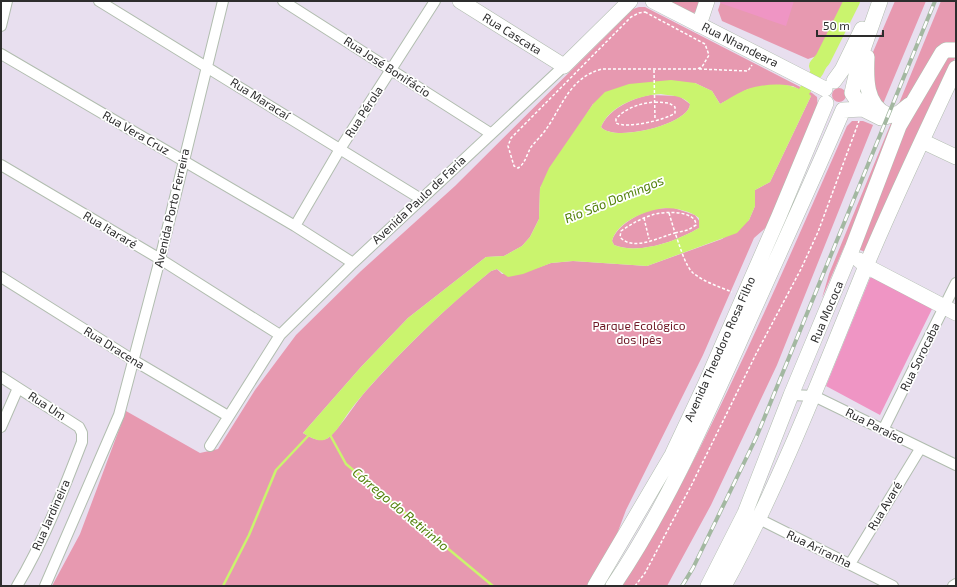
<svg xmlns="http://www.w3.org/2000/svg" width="957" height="587" font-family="'Exo 2',sans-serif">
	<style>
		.green { fill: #e799b0; fill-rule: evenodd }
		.pitch { fill: #ef95c4 }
		.water { fill: #caf46e; fill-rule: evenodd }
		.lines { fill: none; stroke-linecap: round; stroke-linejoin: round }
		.stream { stroke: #caf46e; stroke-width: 2.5 }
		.river { stroke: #caf46e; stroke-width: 16 }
		.street-casing { stroke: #b1bdaf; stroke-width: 12 }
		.secondary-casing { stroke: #b1bdaf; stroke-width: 16 }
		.path { stroke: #fff; stroke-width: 1.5; stroke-dasharray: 3 2; stroke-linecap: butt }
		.street { stroke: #fff; stroke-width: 10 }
		.secondary { stroke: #fff; stroke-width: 15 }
		.rail-casing { stroke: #a3b8a1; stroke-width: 4 }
		.rail { stroke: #fff; stroke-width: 2.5; stroke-dasharray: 8; stroke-linecap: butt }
		.labels { text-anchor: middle; stroke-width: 3.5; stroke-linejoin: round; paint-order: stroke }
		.street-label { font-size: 12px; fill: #2d2d2d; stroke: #fff }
		.park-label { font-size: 12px; fill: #6f1826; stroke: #fff }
		.water-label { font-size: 13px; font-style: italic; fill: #52810a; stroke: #fff }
	</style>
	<rect width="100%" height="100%" fill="#e8dfef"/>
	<!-- green -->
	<path class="green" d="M666 1H701L697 12 693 13Z
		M721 1H845L831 33 817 56 808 59 722 21 718 10Z
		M895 1H926L883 104 876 99 872 76 873 52Z
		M941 1H956V56L866 252 845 245 822 298 829 274Z
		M639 7H645L812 93 817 97 818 109 771 223 754 238 703 355 626 510 614 542 589 586H52L80 534 126 411 200 453 218 449 255 390 296 335 361 271 455 186 633 9ZM695 83 712 91 720 104 748 89 779 85 793 86 811 96 770 182 755 190V206L749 220 722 239 647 266 573 261 551 263 537 268 502 274 497 269 491 271C445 308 404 348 365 392 357 401 334 437 326 439 317 442 310 437 303 433L361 367 408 318 486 257 504 256 522 246 530 237 539 219 540 188 593 104Z
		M832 95a7 7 0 1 1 14 0a7 7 0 1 1-14 0Z
		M650 95 679 96 690 104C690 124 614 143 601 127 609 109 632 98 650 95Z
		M852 121H863L873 125 777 365 711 505 667 586H622C663 524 696 457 728 390 770 303 808 214 847 126Z
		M674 208 695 215 700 222 699 228C677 241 639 255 614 245L612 241C616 226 640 212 655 209 661 208 668 208 674 208Z"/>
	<!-- pitch -->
	<path class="pitch" d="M721 1H794L786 26 720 3Z
		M876 277 933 307 880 415 826 386 870 278Z"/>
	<!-- water -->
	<path class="water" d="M851 1H858L823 74 809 94 811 96 770 182 755 190V206L749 220 737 233 647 266 573 261 551 263 523 274 508 277 497 269 491 271C448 306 409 343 372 384 364 393 356 402 349 412 342 421 338 431 328 438 320 444 310 437 303 433L361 367 408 318 486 257 504 256 522 246 530 237 539 219 540 188 549 168 593 104 605 92 629 84 671 80 695 83 712 91 720 104C729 99 739 92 748 89 763 84 786 82 799 89L812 68 830 47 841 14 845 12ZM661 94C673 96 682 95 690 104 690 124 614 143 601 127 610 105 640 95 661 94ZM665 208C676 208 691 211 699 218V228C677 241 639 255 614 245L612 241C617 221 647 210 665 208Z"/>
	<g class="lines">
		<!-- stream -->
		<path class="stream" d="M329 433 346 464 493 586
			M223 586 249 535 276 470 310 434"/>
		<!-- river -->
		<path class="river" d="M817 66 823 59 852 1"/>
		<defs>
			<path id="street" d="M99 1 421 199
				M283 1 490 133
				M1 26 7 1
				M1 54 295 226 353 263
				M1 165 160 259 280 335
				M295 226 340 149 435 1
				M1 277 133 360 228 416
				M1 377 79 427 82 433V442C63 491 44 541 17 586
				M791 395 814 396 956 465
				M1 427 18 388
				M883 430 956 283
				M210 446 280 335 353 263 564 66
				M753 516 893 586
				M850 564 920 449
				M45 586 119 415 160 259 223 1
				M953 586 956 584"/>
			<path id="secondary" d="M460 1 564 66 630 1
				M653 1 825 89
				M880 1 860 58 852 93 863 109 881 118 899 113 909 105
				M699 25 707 1
				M867 57C866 77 865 106 888 115
				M834 81 842 70 862 29
				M922 141 956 157
				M859 260 866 266 956 313
				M595 586 672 455 705 385 779 216 826 103
				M613 586C668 505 707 414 747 325 779 253 812 182 843 110L863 109
				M708 586 745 513 791 395 852 249 899 126 942 53 946 50H956
				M724 586C780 484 822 374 866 266 894 199 925 134 956 68"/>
		</defs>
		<!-- street casing -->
		<use href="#street" class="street-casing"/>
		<!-- secondary casing -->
		<use href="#secondary" class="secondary-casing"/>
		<!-- path -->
		<path class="path" d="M645 12 705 44 709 55 702 67 697 69H602C572 77 564 101 549 125 544 133 537 140 531 147 527 154 525 164 518 168L514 166 508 146 511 138 631 17 639 13Z
			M699 69 748 71 752 65
			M654 70 655 120
			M655 102 669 103 675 107V113C666 120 626 129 616 123V119C625 108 641 103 655 102Z
			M669 213 675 233C659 237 633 252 620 237L621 231C631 224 640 219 652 215 663 211 696 210 696 225L688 230 675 233C679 243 685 266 693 273 704 282 720 287 732 292
			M644 218 649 239
			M635 586 645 573 692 484 756 354 801 269 818 232 859 121"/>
		<!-- street -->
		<use href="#street" class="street"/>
		<!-- secondary -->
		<use href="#secondary" class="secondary"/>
		<defs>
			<path id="rail" d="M682 586 693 568 756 438 935 1"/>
		</defs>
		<!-- rail casing -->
		<use href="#rail" class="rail-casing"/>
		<!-- rail -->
		<use href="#rail" class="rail"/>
	</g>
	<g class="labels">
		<!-- street labels -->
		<g class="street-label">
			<text transform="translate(512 34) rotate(32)" y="4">Rua Cascata</text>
			<text transform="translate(740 45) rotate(27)" y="4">Rua Nhandeara</text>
			<text transform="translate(387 67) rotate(33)" y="4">Rua José Bonifácio</text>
			<text transform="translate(260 99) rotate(32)" y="4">Rua Maracaí</text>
			<text transform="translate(364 112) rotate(-57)" y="4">Rua Pérola</text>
			<text transform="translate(136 133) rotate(30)" y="4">Rua Vera Cruz</text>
			<text transform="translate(419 200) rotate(-43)" y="4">Avenida Paulo de Faria</text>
			<text transform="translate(172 208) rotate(-77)" y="4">Avenida Porto Ferreira</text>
			<text transform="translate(110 230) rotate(31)" y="4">Rua Itararé</text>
			<text transform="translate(827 312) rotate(-67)" y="4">Rua Mococa</text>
			<text transform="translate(114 348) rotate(32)" y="4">Rua Dracena</text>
			<text transform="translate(720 349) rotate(-66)" y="4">Avenida Theodoro Rosa Filho</text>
			<text transform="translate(920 357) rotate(-64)" y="4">Rua Sorocaba</text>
			<text transform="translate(47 406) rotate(33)" y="4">Rua Um</text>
			<text transform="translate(875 426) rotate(27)" y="4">Rua Paraíso</text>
			<text transform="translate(885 506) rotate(-59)" y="4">Rua Avaré</text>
			<text transform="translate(51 515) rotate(-66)" y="4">Rua Jardineira</text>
			<text transform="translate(819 549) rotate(26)" y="4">Rua Ariranha</text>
		</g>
		<!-- park labels -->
		<g class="park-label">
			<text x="639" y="330">Parque Ecológico<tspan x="639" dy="14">dos Ipês</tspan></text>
		</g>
		<!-- water labels -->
		<g class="water-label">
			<text transform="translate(614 199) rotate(-22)" y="5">Rio São Domingos</text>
			<text transform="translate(401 509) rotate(40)" y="5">Córrego do Retirinho</text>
		</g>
	</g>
	<!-- border -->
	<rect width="957" height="587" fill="none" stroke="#2d2d2d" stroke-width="4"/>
	<!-- scale -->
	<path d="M817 30v6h66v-6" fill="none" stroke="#2d2d2d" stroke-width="2"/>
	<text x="823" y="30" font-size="12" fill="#2d2d2d" stroke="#ffffff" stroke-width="3" paint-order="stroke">50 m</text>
</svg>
